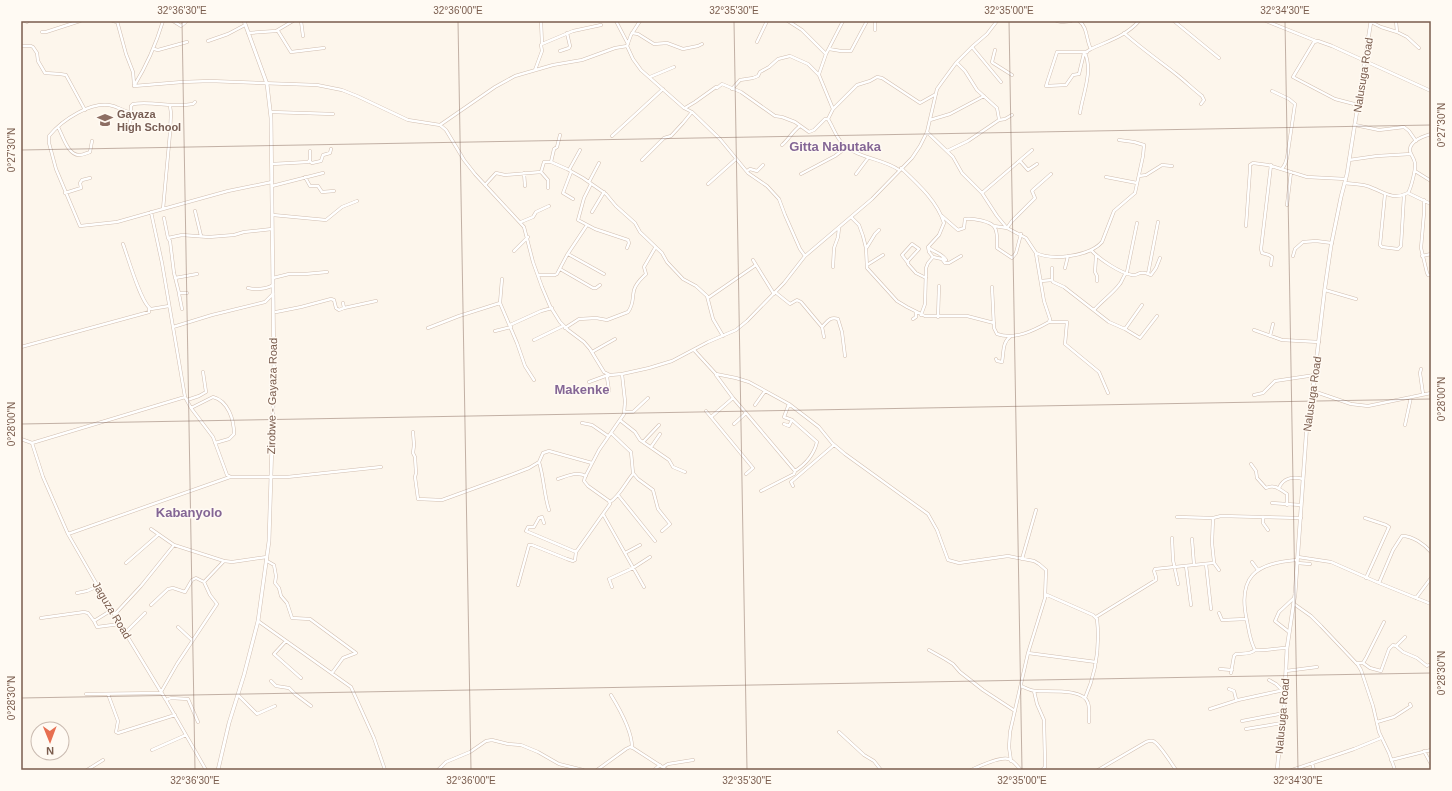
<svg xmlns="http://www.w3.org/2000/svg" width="1452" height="791" font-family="Helvetica,sans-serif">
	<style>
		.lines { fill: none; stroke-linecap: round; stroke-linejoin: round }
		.minor-casing { stroke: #d1beb0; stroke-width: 3.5 }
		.tertiary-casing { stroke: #d1beb0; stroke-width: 4 }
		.minor { stroke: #fff; stroke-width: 2.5 }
		.tertiary { stroke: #fff; stroke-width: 3 }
		.ticks { fill: none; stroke: #7a5c4d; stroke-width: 1; stroke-opacity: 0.45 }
		.labels { text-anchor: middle; stroke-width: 3; stroke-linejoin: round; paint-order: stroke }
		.street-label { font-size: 11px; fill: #7a5c4d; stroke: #fffaf3 }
		.education-label { font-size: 11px; font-weight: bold; fill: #785e54; stroke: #fffaf3; text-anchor: start }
		.quarter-label { font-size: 13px; font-weight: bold; fill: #846695; stroke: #fffaf3 }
		.neatline { fill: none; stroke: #7a5c4d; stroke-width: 1.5 }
		.ticks-label { font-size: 10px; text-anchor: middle; fill: #7a5c4d }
	</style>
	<rect width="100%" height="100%" fill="#fdf6ec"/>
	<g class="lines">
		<defs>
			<path id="minor" d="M25 21 27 22
				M113 21 117 22
				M117 21 126 54 133 72 134 84
				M173 21 181 26 187 21
				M301 21 303 36
				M616 21 628 44
				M640 21 631 35 627 46 633 59 641 70 684 108 692 112 720 139 748 173 767 186 779 199 785 215 800 249 805 256
				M788 21 802 30 826 54
				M1057 21 1062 22 1071 21
				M1079 21C1088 27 1086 41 1091 49 1108 41 1126 36 1139 21
				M1174 21 1219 58
				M1266 21 1316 41
				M1396 21 1397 32 1407 37 1419 48
				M1371 22 1381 27 1397 32
				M875 30V21
				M278 31 291 52 324 48
				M42 32H46L80 21
				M248 33 276 31 293 21
				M632 33 638 34 654 44 667 43 683 49 698 46 702 44
				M1124 33C1141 48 1158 60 1176 74 1185 81 1193 89 1202 96L1204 100 1201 104
				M208 41 228 34 245 25
				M757 42 767 21
				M542 44 573 31 601 25
				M21 46H31L33 47 37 53 38 61 45 73 60 74 66 75 85 110
				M972 47 1001 82
				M154 49 158 50 187 42
				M829 49 841 51H851L867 21
				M995 50 992 62 993 63 1012 75
				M560 51 569 48 570 46 567 33
				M1087 52 1084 53 1079 74 1073 75 1066 85 1046 86 1057 52H1086L1091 49
				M957 63 965 71 977 90 997 108 999 119
				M535 70 542 51 541 45 542 44 541 21
				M819 74 826 54 843 21
				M650 77 674 67
				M134 86 182 82 210 81 317 85 342 90 357 96 408 120 440 125 446 130 464 160 475 174 524 227 533 262 542 287 550 306 560 322 568 330 584 342 590 349 604 372 610 375 622 374 649 368 672 361 708 342 736 330 747 321 784 283 805 256 872 199 912 158 920 146 927 132 937 89 942 82 956 63 973 46 987 34 997 21
				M134 86C147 65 156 44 163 21
				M732 89 740 80 753 78 758 76 760 72 769 67 778 59 790 56 808 64 819 75 833 109
				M1272 91 1289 99 1295 104 1287 158 1285 164 1282 169
				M1358 105 1335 99 1293 77 1314 42 1318 41 1332 46 1431 91
				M685 108 695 102 716 87 717 88 722 84 741 92 775 116 782 117 795 122 809 132 814 130 825 119H828L833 109 857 85 870 81 877 77 882 78 920 103 936 94
				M271 112 333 114
				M131 113C125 111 119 108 113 106 92 100 62 120 49 136V143L56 169 80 226 117 222 163 209 170 133 171 113 170 106
				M1080 113C1083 93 1093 72 1085 53
				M828 119C833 127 836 137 842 143 858 159 882 158 899 170
				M930 120 950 114 984 96
				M440 125 495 87 515 76 553 65 582 60 615 48 627 46
				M1355 125 1379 130 1404 127 1409 131 1416 141
				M58 127C63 136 68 156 80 155 83 155 87 153 90 152L92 141
				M130 127 131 106 133 104C153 101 173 108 193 104L195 102
				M927 132 953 157 962 173 982 193 997 216 1007 228 1026 238 1036 253C1053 261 1090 256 1102 242L1114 211 1135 193 1143 156 1144 145 1134 142 1119 140
				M612 136 663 89
				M782 145C789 139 792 132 800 126
				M947 151 968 141 999 120 1005 119 1012 115
				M642 160 664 138 671 136 683 123 692 112
				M1349 160 1377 156 1411 154
				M309 161 312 163 321 161 323 155 330 153 331 149
				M1020 161 1028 170 1037 164
				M551 162 554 149 557 147 560 135
				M272 164 308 162 310 160V151
				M901 168C918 184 937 201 944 223L939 235 928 247 929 252 933 257 928 263 926 268 925 304 921 315
				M569 170 580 150
				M747 171 750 169 757 171 763 165
				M1415 171 1431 181
				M541 172 544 162H551L567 169 583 178 606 194 616 206 635 223 640 232 662 253 667 262 683 279 696 286 707 296 713 319 723 336
				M571 172 563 193 573 199
				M524 173 525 186
				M801 174 835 156 847 147
				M856 174 868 158
				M1139 176 1146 175 1162 165 1172 166
				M305 177 310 186H318L322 192 334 191
				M1106 177 1137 183
				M589 182 599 163
				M1345 183C1352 184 1360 184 1367 186 1383 191 1391 201 1408 193 1411 188 1416 169 1415 163 1414 158 1411 155 1410 151 1409 141 1424 136 1431 134
				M591 184 584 198 578 220 595 229 628 240 629 243 627 248
				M708 184 736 159
				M485 185 496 173 505 175 541 172 548 180V188
				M272 186 323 173
				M65 193 81 188 80 183 82 180 90 178
				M982 193 1032 150
				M1408 193 1431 204
				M1385 194 1380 245 1382 247 1398 249 1401 246 1404 195
				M1424 200V213L1421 248 1427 273 1428 275H1431
				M1287 205 1291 172
				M163 209 228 191 272 182
				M195 211 201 236
				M151 212 162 263 185 397 191 408 213 437 227 475 231 477H287L381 467
				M592 212 604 192
				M273 215 326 220 342 207 357 201
				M942 216 958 230 964 228 965 219C972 218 992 221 995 228 998 234 997 241 997 248L1012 258 1016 253 1021 234
				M164 218 168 238
				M852 218 859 225 863 236 866 248 867 268 897 301 907 307 925 316H967L994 323
				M521 222 533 217 536 212 549 206
				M994 226 1007 228 1012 221 1035 198 1032 191 1034 189 1051 174
				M1246 226 1250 170V165L1253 163 1268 165 1307 177 1346 179
				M123 244C128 257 141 304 151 309L169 306
				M867 247 875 234 879 230
				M928 247C934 253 941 252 946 260
				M1091 250C1099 259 1120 273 1132 275 1136 276 1138 273 1141 273 1144 272 1148 274 1151 275L1156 268 1160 258
				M514 251 528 237
				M568 254 604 274
				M1096 256 1095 272 1097 276V281
				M1293 256 1295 249 1303 242 1316 241 1332 243
				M1422 256 1431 254
				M933 257 942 259 945 263H949L961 256
				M753 260 774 294
				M908 263 902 255 912 244 919 249 908 261V264L916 273 926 278
				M867 265 883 255
				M1271 265 1272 257 1269 255 1262 253 1261 249 1271 165
				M833 267 834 248 838 237 839 228
				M1052 268V280
				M1065 268 1068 256
				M560 269 593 288H596L600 285
				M1148 274 1158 222
				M538 275H555L557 274 567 255 587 225
				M175 278 197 274
				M273 278 289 274H305L327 272
				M502 279 500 303 517 343 525 366 534 380
				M1041 281 1052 280 1053 282 1064 287 1109 322 1125 329 1142 305
				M992 287 994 328 997 334C1015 340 1033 331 1049 322L1050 319 1044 301 1036 254
				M248 288C255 290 267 289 273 285
				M1325 290 1356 299
				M775 292 790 304 797 300 801 302 822 327 824 337
				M187 293H179L174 273 170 241 168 238 182 235 209 237 234 235 244 232 272 229
				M179 294 182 309
				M708 298 756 265
				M344 308 376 301
				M1094 310C1101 302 1113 293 1119 285 1123 281 1122 277 1127 272L1137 223
				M276 312 301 307 331 299 334 300 336 308 339 310 344 308 343 303
				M938 317 939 286
				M913 319 916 317V312
				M1050 321 1051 322H1067L1065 344 1099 372 1108 393
				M510 325 541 311 552 308
				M173 327 212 315 265 302 273 294
				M822 327C827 322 830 316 838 319L842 332 845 356
				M428 328 459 316 500 303
				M565 328 579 319 596 318 607 320 628 312C634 304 632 299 634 290 636 283 641 279 646 274L644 267 655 248
				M1125 329 1140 338 1157 316
				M1254 330 1282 340 1319 342
				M495 331 511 327
				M1270 336 1273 324
				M534 340 563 326
				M21 347 149 312V309
				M694 350 716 374 736 378 749 382 789 404 819 427 832 443 845 454 928 514 937 530 948 560 959 563 1008 556 1034 561 1039 564 1046 570 1045 598 1028 653 1010 732 1009 747 1011 761
				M592 352 615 339
				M996 359 997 361 1002 362C1004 352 1002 342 1011 336
				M1421 369 1420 373 1423 394
				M716 374V375L733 398
				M609 375 607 377 609 391
				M589 382 608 375
				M1313 391 1351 404 1368 406 1431 393
				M1254 395 1263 393 1275 381 1315 375
				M187 400 199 396 206 392 203 372
				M789 404 784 417 792 420
				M755 405 765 391
				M191 408 213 397C228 401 234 419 234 434L229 439 215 443
				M706 411 753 468 746 474
				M625 412H633L648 398
				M711 417 733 398 746 413
				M621 421 635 432 640 440 669 460 673 467 685 472
				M582 423 592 425 608 436
				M734 424 746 413 795 471 794 474 761 491
				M784 424 789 426 792 420 817 442C814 454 806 464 795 471
				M1405 425 1411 397
				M413 432 414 445 413 453 415 457 416 473 415 477 418 499 442 500 508 476 529 468 539 462
				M611 433 631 452 633 473 638 479 653 490 658 509 670 524 662 531
				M21 439 32 443 185 397
				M643 442 659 425
				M32 443 43 477 68 534 115 616 166 700 206 770
				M651 447 660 434
				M1251 464 1256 471 1257 478 1266 488C1275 484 1279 489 1287 494V505
				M558 479C567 476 577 471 586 476
				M793 486 791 482 834 445
				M1279 488C1283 478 1293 476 1303 479
				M618 495 655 541
				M610 502C619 497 626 482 633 474
				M1272 503 1301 505
				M549 510C544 495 544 478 539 462L543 453 549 451 592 463
				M603 514 644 587
				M1177 517 1213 518 1221 516 1301 518
				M1263 517V523L1268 530
				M1365 518 1386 525 1389 527 1366 578
				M544 523 542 517 539 518 534 527H528L526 531 576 552
				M151 529 174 545
				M68 534 230 477
				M1172 538 1173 560 1178 584
				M1192 539 1194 565
				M625 553 640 545
				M1298 557 1331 562 1379 583 1431 604
				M1022 559 1036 510
				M267 561 274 565 276 576 275 583 279 588 281 596 287 603 292 618 310 619 356 653 343 658 332 673
				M1252 562 1258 570
				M126 563 158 535
				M1214 563 1219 570
				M1297 563 1310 564
				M1206 564 1211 609
				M1186 566 1191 605
				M204 582 224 561
				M1379 583 1393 550 1402 536C1413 536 1424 544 1431 552
				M518 585 529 545H532L567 559 573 561 575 560 576 552 610 504 609 501 588 486 584 481 585 477 599 450 624 414 625 401 622 374
				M612 587 609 579 633 568 650 557
				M77 593 87 591 98 586
				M1045 594 1093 615 1097 619C1100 646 1096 673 1085 698
				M1416 598 1431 578
				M1294 604 1311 616 1321 626 1358 665 1361 670 1373 706 1379 732 1389 753 1395 770
				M151 605 168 589 173 588 185 592 192 580 196 578 204 582 210 595 217 604 177 664 161 692
				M1219 613 1222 620 1246 619
				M1096 617 1156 580V577L1154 571 1155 569 1213 563 1214 562 1212 543 1213 518
				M41 618 84 612 88 613 94 621 107 613H116L141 586 174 545 224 561 232 562 267 557
				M94 621 97 627 120 624
				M258 621 351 687 374 738 385 770
				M178 627 192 640
				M1289 632 1275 621 1279 612 1294 598
				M125 633 145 613
				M286 641 274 654 301 678
				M1396 646 1403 652 1417 658 1427 666 1429 665 1431 666
				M1287 648C1276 648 1266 651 1255 650 1250 641 1249 631 1247 621 1237 577 1255 563 1297 560
				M929 650 945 659 953 664 960 672 983 690 1015 711
				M1028 653 1096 662
				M1356 663H1363L1366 658 1384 622
				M1363 663 1370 668 1381 671 1389 649 1393 645 1396 646 1405 637
				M1220 669 1232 670
				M1286 671 1317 667
				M1231 673 1234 656 1236 654C1242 653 1250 655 1255 650
				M1269 680 1276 684 1282 690
				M271 681 276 686 289 688 295 694 311 706
				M1021 686C1026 688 1031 691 1036 691 1048 692 1084 688 1088 703 1090 709 1089 716 1089 722
				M1229 689 1234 691 1236 699 1238 700 1284 690
				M1034 691 1037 704 1044 720 1045 762V767L1042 770
				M86 694 161 693
				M108 694 118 721 116 732 118 733 175 715
				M238 695 257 714 275 706
				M611 695C619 708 632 732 632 747
				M166 700 171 698 188 699 198 722
				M1210 709 1238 700
				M1242 721 1284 713
				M1377 722 1394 717 1411 706 1410 704
				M1246 729 1282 723
				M839 732 864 755 874 761 881 770
				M152 750 186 735
				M1424 751 1431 764
				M1391 760 1431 750
				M1312 763 1314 770
				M663 767 668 764 693 760
				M87 770 103 760
				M438 770 446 762 470 752 486 741 492 740 508 744 521 745 538 752 559 764 583 770
				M597 770 626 749 630 747 633 748 667 770
				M654 770 660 765
				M971 770C980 766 1000 756 1009 759 1014 761 1017 766 1021 770
				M1098 770 1146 742C1149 741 1150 740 1153 741 1159 743 1171 763 1176 770
				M1292 770 1354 749 1381 738"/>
			<path id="tertiary" d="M218 770 229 723 244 675 258 621 269 541 274 376 271 118 267 84 244 21
				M1277 770 1284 707 1287 648 1295 594 1307 423 1311 405 1325 287 1331 246 1341 197 1347 174 1371 21"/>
		</defs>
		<!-- minor casing -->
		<use href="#minor" class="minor-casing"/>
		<!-- tertiary casing -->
		<use href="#tertiary" class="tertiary-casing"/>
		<!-- minor -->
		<use href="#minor" class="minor"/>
		<!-- tertiary -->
		<use href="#tertiary" class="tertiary"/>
	</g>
	<!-- ticks -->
	<path class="ticks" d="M182 21 195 770M458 21 471 770M734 21 747 770M1009 21 1022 770M1285 21 1298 770M21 150 1431 125M21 424 1431 399M21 698 1431 673"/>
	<!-- icons -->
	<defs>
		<symbol id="school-bare" viewBox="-9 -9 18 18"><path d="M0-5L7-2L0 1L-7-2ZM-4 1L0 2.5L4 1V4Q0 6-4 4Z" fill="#8d6e63" stroke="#fffaf3" stroke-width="2.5" paint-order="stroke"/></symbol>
	</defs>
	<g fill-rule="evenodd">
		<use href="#school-bare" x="94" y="109" width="22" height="22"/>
	</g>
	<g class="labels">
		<!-- street labels -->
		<g class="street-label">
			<text transform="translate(1363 75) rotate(-81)" y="4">Nalusuga Road</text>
			<text transform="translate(1312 394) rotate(-82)" y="4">Nalusuga Road</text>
			<text transform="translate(272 396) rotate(-89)" y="4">Zirobwe - Gayaza Road</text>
			<text transform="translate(112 610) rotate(59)" y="4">Jaguza Road</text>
			<text transform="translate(1282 716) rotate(-85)" y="4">Nalusuga Road</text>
		</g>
		<!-- education labels -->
		<g class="education-label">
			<text x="117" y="118">Gayaza<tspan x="117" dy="13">High School</tspan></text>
		</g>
		<!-- quarter labels -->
		<g class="quarter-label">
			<text x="835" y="151">Gitta Nabutaka</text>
			<text x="582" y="394">Makenke</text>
			<text x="189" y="517">Kabanyolo</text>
		</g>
	</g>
	<!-- border -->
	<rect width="1452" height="791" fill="none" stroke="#fffaf3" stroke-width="44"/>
	<!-- north arrow -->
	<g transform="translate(50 741) rotate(179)"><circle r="19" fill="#fffaf3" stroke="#cabbb1"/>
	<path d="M0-3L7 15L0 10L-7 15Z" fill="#e76f51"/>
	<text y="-6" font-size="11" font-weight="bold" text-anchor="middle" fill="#7a5c4d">N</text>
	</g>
	<rect x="22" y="22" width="1408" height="747" class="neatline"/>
	<g class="ticks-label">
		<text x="182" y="14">32°36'30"E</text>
		<text x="458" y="14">32°36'00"E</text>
		<text x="734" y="14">32°35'30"E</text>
		<text x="1009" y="14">32°35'00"E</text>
		<text x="1285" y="14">32°34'30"E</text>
		<text transform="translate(1441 125) rotate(-90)" y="4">0°27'30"N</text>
		<text transform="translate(11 150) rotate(-90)" y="4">0°27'30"N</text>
		<text transform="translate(1441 399) rotate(-90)" y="4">0°28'00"N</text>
		<text transform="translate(11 424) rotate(-90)" y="4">0°28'00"N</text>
		<text transform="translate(1441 673) rotate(-90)" y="4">0°28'30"N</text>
		<text transform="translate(11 698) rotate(-90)" y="4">0°28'30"N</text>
		<text x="195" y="784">32°36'30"E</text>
		<text x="471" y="784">32°36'00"E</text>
		<text x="747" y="784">32°35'30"E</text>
		<text x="1022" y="784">32°35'00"E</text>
		<text x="1298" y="784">32°34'30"E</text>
	</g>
</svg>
